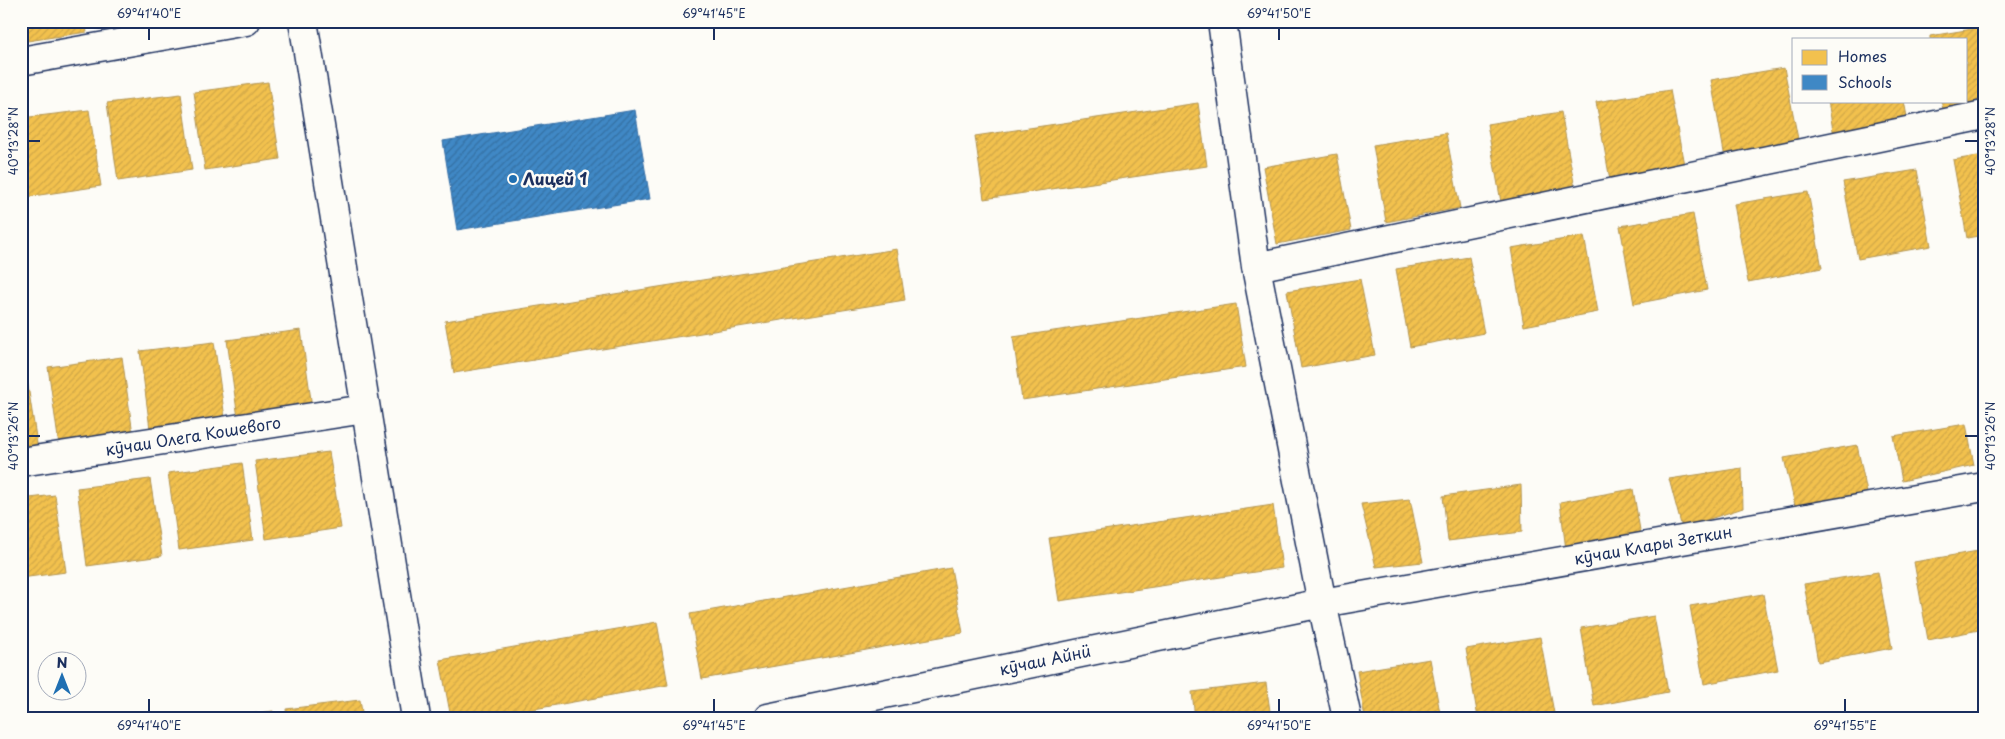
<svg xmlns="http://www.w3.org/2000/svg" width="2005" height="739" font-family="'Playpen Sans',sans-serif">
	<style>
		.homes { fill: url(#homes-hatch); stroke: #b29553 }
		.schools { fill: url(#schools-hatch); stroke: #346da6 }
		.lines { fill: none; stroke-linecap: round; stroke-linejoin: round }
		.street-casing { stroke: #1b2f5e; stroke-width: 31 }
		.secondary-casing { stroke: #1b2f5e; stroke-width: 31 }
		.street { stroke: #fdfcf7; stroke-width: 28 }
		.secondary { stroke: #fdfcf7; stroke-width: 28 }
		.ticks { fill: none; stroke: #1b2f5e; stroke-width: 2 }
		.poi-dot { fill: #1f6fb2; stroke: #fdfcf7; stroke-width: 2 }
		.labels { text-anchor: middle; stroke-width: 5; stroke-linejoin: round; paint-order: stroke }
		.poi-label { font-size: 16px; font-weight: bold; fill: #1b2f5e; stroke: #fdfcf7; text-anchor: start }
		.street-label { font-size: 16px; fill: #1b2f5e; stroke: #fdfcf7 }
		.neatline { fill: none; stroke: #1b2f5e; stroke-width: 2 }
		.ticks-label { font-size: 12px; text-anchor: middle; fill: #1b2f5e }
	</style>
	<defs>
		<pattern id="homes-hatch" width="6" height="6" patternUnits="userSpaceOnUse" patternTransform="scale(1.25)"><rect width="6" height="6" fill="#f2c14e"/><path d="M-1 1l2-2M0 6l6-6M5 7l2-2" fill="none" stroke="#cfa646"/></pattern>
		<pattern id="schools-hatch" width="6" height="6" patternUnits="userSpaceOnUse" patternTransform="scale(1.25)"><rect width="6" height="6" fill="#3f88c5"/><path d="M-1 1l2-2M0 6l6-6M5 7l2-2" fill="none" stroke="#3470a3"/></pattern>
	</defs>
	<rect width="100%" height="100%" fill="#fdfcf7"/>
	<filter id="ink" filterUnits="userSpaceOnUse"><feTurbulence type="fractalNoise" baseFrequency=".02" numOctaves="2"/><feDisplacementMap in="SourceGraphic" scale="10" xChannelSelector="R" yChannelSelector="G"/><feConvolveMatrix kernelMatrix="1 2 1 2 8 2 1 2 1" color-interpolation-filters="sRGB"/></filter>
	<g filter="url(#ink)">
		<!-- homes -->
		<path class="homes" d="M21 21H85L87 32 21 42Z
			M1984 27V106L1944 113 1941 101H1966V39H1930V36Z
			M1784 68 1799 144 1725 158 1711 80Z
			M268 82 280 159 205 170 194 92Z
			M1670 90 1684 165 1610 180 1596 102Z
			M181 94 192 170 118 181 107 103Z
			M1828 101H1904L1908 122 1834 136Z
			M1198 103 1207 166 984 199 975 136Z
			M89 110 101 186 26 197 21 161V118Z
			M1561 112 1575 188 1501 202 1487 124Z
			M1446 133 1460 208 1386 222 1373 145Z
			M1337 154 1351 230 1277 244 1263 167Z
			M1984 155V235L1967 238 1953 160Z
			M1917 170 1931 246 1858 259 1843 182Z
			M1808 192 1822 268 1748 282 1734 204Z
			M1693 214 1707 290 1634 304 1620 226Z
			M1584 236 1598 312 1524 326 1511 248Z
			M897 249 905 300 454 373 445 321Z
			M1469 257 1484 333 1410 347 1396 269Z
			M1360 279 1375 355 1301 368 1287 291Z
			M1236 304 1246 367 1022 400 1013 337Z
			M301 330 312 407 238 418 227 340Z
			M214 342 225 418 150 429 140 351Z
			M122 357 133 434 59 445 48 367Z
			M26 373 38 450 21 452V374Z
			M1966 424 1974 465 1902 481 1893 436Z
			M1857 445 1869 502 1797 514 1784 458Z
			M329 452 341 528 266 539 255 461Z
			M242 463 253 540 179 550 168 473Z
			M1742 468 1743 508 1682 528 1669 479Z
			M150 479 162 556 87 566 77 488Z
			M1521 485 1522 532 1448 541 1443 496Z
			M1633 489 1642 542 1567 558 1560 502Z
			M55 495 66 572 21 578V499Z
			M1410 499 1423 562 1376 567 1361 504Z
			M1273 505 1282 568 1059 601 1049 538Z
			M1984 550V629L1928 640 1914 562Z
			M951 568 963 633 702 679 690 614Z
			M1878 572 1892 648 1818 662 1804 584Z
			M1763 594 1778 670 1704 684 1690 606Z
			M1654 616 1668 692 1594 706 1581 628Z
			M657 622 668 685 484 718H451L440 660Z
			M1540 637 1554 713 1528 718H1478L1466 649Z
			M1430 659 1441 718H1365L1357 671Z
			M1266 683 1271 718H1195L1192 692Z
			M360 700 363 718H287L286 709Z
			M273 711 274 718H220Z"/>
		<!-- schools -->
		<path class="schools" d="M635 110 650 199 457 230 443 141Z"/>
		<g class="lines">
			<defs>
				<path id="street" d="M1222 21 1256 267 1322 603 1347 718
					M21 61 246 21
					M1256 267 1984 115
					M21 462 365 409
					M768 718 1322 603 1984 487"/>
				<path id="secondary" d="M303 21 416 718"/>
			</defs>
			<!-- street casing -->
			<use href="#street" class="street-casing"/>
			<!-- secondary casing -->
			<use href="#secondary" class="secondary-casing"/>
			<!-- street -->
			<use href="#street" class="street"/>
			<!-- secondary -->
			<use href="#secondary" class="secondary"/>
		</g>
	</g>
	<!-- ticks -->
	<path class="ticks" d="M149 28V40M714 28V40M1279 28V40M28 141H40M1965 141H1978M28 436H40M1965 436H1978M149 699V712M714 699V712M1279 699V712M1845 699V712"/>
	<!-- markers -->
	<circle class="poi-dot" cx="513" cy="179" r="5"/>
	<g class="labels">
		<!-- poi labels -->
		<g class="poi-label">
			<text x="523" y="185">Лицей 1</text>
		</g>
		<!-- street labels -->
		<g class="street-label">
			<text transform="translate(193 436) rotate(-9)" y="6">кӯчаи Олега Кошевого</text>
			<text transform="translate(1653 545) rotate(-10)" y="6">кӯчаи Клары Зеткин</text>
			<text transform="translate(1045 660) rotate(-12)" y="6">кӯчаи Айнӣ</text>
		</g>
	</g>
	<!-- margin -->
	<rect width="2005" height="739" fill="none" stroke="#fdfcf7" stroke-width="55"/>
	<!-- legend -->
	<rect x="1792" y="38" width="175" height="65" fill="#fdfcf7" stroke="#a3aaba"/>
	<rect x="1802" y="50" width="25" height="15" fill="#f2c14e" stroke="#a3aaba"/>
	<text x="1838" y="62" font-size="15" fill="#1b2f5e">Homes</text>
	<rect x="1802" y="75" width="25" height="15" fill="#3f88c5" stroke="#a3aaba"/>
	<text x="1838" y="88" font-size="15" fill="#1b2f5e">Schools</text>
	<!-- north arrow -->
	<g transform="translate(62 676)"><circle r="24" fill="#fdfcf7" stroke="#a3aaba"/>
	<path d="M0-4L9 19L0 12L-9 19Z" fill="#1f6fb2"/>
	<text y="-8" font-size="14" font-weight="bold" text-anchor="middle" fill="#1b2f5e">N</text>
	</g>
	<rect x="28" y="28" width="1950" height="684" class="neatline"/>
	<g class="ticks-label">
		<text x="149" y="18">69°41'40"E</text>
		<text x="714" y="18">69°41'45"E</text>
		<text x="1279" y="18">69°41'50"E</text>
		<text transform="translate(14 141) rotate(-90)" y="4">40°13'28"N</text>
		<text transform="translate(1991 141) rotate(-90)" y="4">40°13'28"N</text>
		<text transform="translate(14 436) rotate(-90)" y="4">40°13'26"N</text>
		<text transform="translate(1991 436) rotate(-90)" y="4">40°13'26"N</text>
		<text x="149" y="730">69°41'40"E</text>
		<text x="714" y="730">69°41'45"E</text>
		<text x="1279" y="730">69°41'50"E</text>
		<text x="1845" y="730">69°41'55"E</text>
	</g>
</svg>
